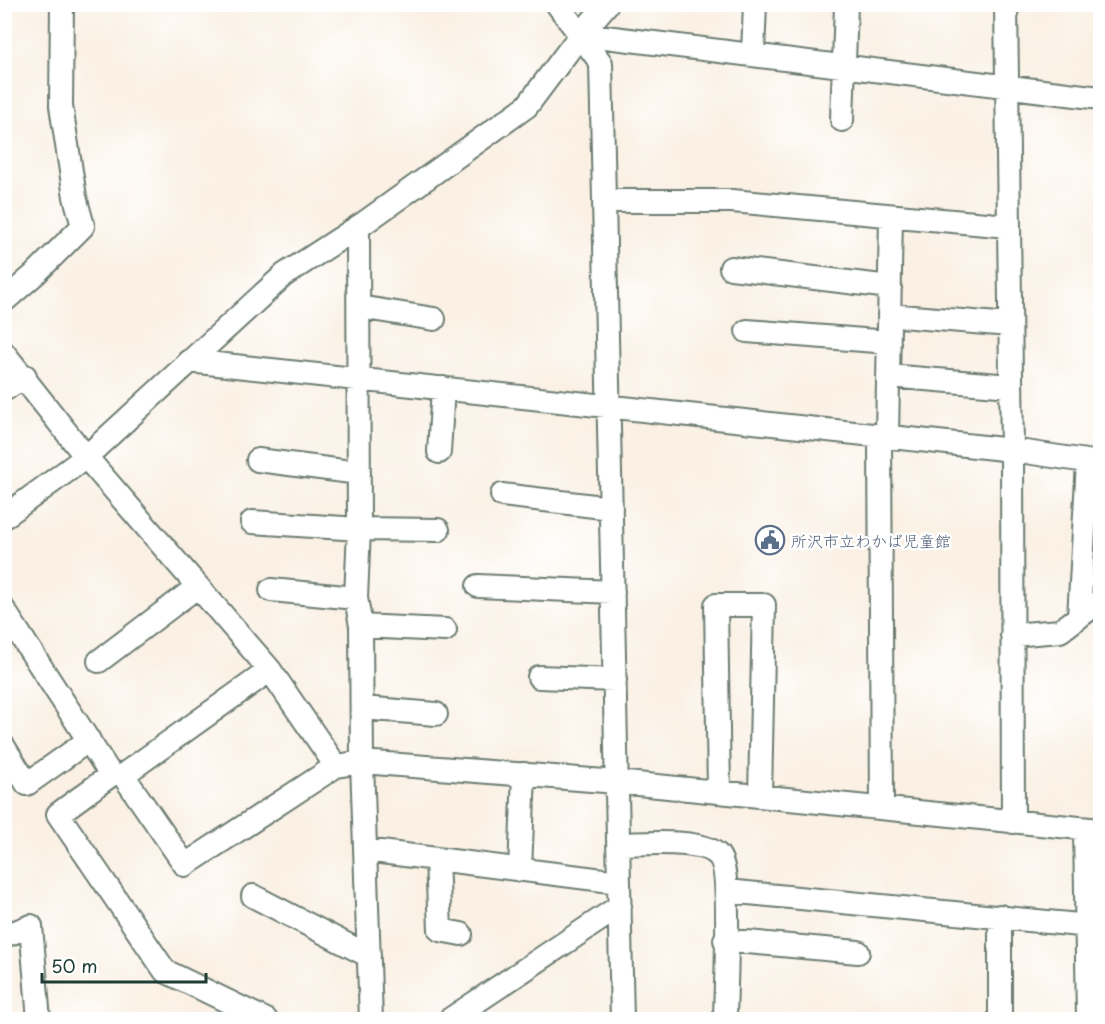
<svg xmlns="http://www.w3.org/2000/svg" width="1105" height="1024" font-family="'Playpen Sans','Klee One',sans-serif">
  <rect width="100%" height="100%" fill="#fff"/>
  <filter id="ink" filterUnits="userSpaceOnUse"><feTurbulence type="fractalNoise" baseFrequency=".0167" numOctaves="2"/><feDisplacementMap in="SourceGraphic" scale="12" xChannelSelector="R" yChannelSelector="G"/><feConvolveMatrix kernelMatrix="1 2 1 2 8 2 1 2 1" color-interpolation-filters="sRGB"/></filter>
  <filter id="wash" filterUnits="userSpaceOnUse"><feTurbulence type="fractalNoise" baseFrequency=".008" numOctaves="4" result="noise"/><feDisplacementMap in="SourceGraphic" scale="24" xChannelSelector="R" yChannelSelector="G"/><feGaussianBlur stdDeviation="1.35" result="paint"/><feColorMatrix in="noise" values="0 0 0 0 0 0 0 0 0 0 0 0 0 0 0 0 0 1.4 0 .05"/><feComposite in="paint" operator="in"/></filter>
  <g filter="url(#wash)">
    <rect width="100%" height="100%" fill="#faf0e3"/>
  </g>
  <g filter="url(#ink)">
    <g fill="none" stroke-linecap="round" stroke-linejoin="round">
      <g stroke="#6c7c71" stroke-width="26">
        <path id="minor" d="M557,4L601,63L622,1020
          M1006,4L1012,450L1013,822
          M581,34L1100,98
          M753,53L755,4
          M842,120L846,4
          M604,201H732L1008,226
          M358,227L359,529L356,598L361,626L362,762L371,1020
          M731,268L890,287
          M4,301L35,274L83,226L75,197L61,106L62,4
          M359,307L434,319
          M889,315L1010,325
          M747,331L889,342
          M4,353L86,457L270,670L336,766L362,762L617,782L1100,830
          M189,361L1012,450L1100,463
          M888,376L1011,386
          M4,390L25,376
          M880,436L882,808
          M887,437L891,216
          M439,452L443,388
          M258,460L359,473
          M502,495L611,508
          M4,517L86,457L284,275L364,223L527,106L581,34L607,4
          M252,522L359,529L438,530
          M478,586L613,592
          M271,590L356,598
          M4,610L111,775L58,814L165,971L266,1020
          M1079,617L1088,462
          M361,626L445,630
          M1012,635L1060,631L1100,601
          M99,661L197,587
          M270,670L123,775L185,865L336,766
          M539,677L615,680
          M362,708L436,714
          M4,747L27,784L89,740
          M719,792L716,605H764L760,796
          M1085,829L1088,1020
          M619,844C642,844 701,838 718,855C733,869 725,993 725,1020
          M365,850L619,882
          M437,859L440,930L461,934
          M520,870L524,774
          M727,891L1100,927
          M253,896L369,956
          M4,936L31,926L39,1020
          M725,940L858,952
          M449,1020L620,906
          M1000,1020V916"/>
      </g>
      <use href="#minor" stroke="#fff" stroke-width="22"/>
    </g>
  </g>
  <defs>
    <g id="civic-ring" transform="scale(1.5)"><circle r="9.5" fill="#fff" stroke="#5c6f8a" stroke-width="1.5"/><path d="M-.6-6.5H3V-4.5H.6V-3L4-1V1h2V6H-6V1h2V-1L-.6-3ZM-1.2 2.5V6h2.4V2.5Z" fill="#5c6f8a"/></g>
  </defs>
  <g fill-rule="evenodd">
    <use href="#civic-ring" x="770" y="540"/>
  </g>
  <g text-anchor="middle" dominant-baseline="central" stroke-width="5" stroke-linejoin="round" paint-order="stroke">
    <g font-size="16" fill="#4e5e75" stroke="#fff" text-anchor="start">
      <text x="791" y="540">所沢市立わかば児童館</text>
    </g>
  </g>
  <rect width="1105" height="1024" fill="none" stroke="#fff" stroke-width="24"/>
  <path d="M42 973v9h164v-9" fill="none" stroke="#1f3d34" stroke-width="3"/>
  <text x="51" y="973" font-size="18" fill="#1f3d34" stroke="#ffffff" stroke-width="4.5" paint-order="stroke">50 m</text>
</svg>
